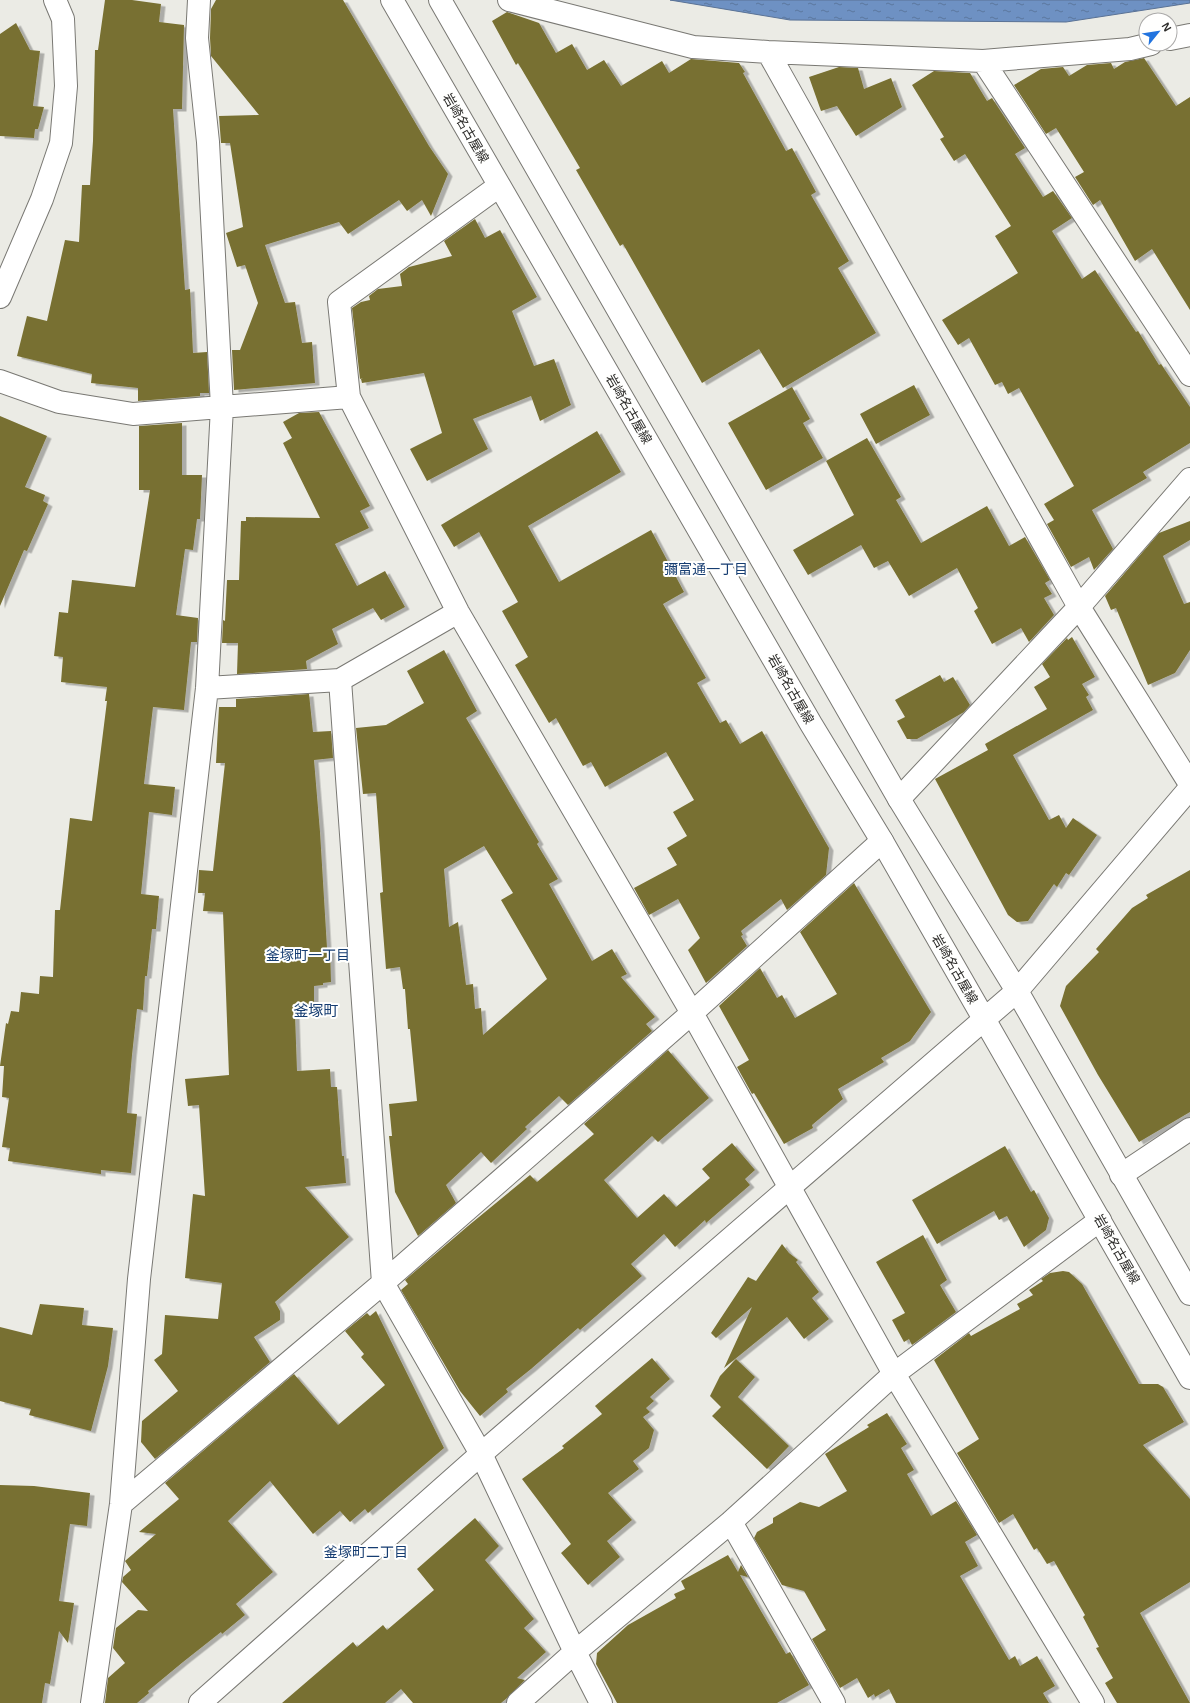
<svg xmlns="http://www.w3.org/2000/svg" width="1190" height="1703" font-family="Helvetica,'Noto Sans JP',sans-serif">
  <defs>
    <pattern id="water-ripples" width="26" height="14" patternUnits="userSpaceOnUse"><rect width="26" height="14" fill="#6e91c3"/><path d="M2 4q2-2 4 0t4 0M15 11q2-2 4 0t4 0" fill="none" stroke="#5b779e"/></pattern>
    <filter id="shadow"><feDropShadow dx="4.5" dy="2.5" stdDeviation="0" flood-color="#0004"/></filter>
  </defs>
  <rect width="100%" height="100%" fill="#ebebe5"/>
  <path fill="url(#water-ripples)" stroke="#5a7295" d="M670,0H1190V3L1066,22L790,20Z"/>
  <path fill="#787031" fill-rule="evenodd" filter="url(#shadow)" d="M105,0H132L161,4L159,22L184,25L182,109H173L185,290L190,289L193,353L207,352L209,393H200V396L138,401V388L91,383L92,374L17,356L27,316L47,321L65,240L79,242L82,185H90L93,141L95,50H98Z
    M216,0H343L429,146L448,174L431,216L422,200L407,211L399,200L348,234L339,222L265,245L285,303L295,302L302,343L312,342L315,383L234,390L232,350H240L258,303L245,265L237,267L226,233L243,227L230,143H221L219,116L259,115L211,56L210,38L211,9Z
    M507,12L539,23L556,53L572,44L587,70L604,60L621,86L662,61L669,73L691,59L739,63L745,72L743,73L786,151L792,148L816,192L811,195L849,261L838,268L876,333L783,388L759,349L702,383L623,244L620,246L576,170L580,168L518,63L516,65L492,21Z
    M16,23L30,50L40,51L33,106L44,107L38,129H35L34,138L0,136V34Z
    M1144,58L1176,106L1190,97V310L1152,249L1135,261L1100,200L1093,205L1075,177L1084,172L1056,128L1046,134L1014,85L1041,69L1063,67L1069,76L1087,65L1111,63L1114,69L1125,62Z
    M839,67L858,68L864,89L891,78L902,107L856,136L837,106L821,111L809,77Z
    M934,71L970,73L987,101L992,98L1025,148L1015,154L1043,197L1053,191L1072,218L1052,231L1082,279L1095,270L1136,332L1138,331L1159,365L1161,364L1190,407V443L1143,472L1147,478L1092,510L1113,549L1094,570L1089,557L1071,567L1047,524L1054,520L1044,504L1074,486L1019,388L1008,394L1002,382L995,385L969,338L958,345L942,320L1018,273L995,236L1011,226L965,154L954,161L940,139L944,137L912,85Z
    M475,219L485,238L500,230L537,297L512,311L534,366L554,359L571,405L540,421L531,396L473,419L488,449L427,481L410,449L442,433L424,373L362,383L361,379L363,378L360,379L352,308L361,302L370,300L369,296L378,289L402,286L400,274L409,267L452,256L444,241Z
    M914,385L930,415L876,444L860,414Z
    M792,387L810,419L803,423L823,458L766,490L728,423Z
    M319,412L370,506L360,511L369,528L335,544L357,586L385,571L405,607L381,620L373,608L332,629L338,644L306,661L307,669L237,674L238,643H222L223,620L225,621L227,580H239L241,521H246V517L320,518L283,443L292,438L283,422L299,413Z
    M0,416L47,436L25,487L45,495L43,501L48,504L27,551L24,550L0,606Z
    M182,423V475H202L200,519H197L193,550L185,549L176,615L198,618L197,642H191L184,710L153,707L144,784L175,787L172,815L149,812L141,894L159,896L156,929H152L147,976H145L143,1010L137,1009L132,1055L127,1113L137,1114L131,1173L101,1170V1174L8,1161L10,1148L2,1147L9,1098L2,1097L4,1066H0L6,1023L8,1024L11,1011L19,1012L21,992L39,994L40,976L53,977L55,910H60L70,818L92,821L107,701H105L107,687L61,682L63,657L54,656L59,612L68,613L72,580L135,587L150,490H139V426Z
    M597,431L621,472L528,526L559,582L651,530L684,592L663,604L706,678L697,683L720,723L726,720L740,744L762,731L829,848L826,875L787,910L781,899L741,931L743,935L741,936L747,946L706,983L688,950L700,938L678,899L649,915L634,888L677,865L667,848L687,836L673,812L694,800L666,752L605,787L591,762L583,766L556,718L549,723L515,665L528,657L502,611L518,602L479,532L454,547L441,525Z
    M867,438L901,497L896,500L921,543L987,506L1009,546L1025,537L1050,580L1045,583L1052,594L1044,598L1054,615L1029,642L1021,628L992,644L974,611L978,608L957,568L909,596L888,561L874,568L861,545L808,575L793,550L854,515L826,461Z
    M1190,521V540L1163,556L1184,604L1190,602V650L1175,673L1148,685L1116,608L1111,610L1105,596L1159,533Z
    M1072,637L1095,677L1082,684L1089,695L1086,697L1093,710L1013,755L1049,820L1059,815L1066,828L1073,818L1097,835L1069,875L1066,873L1057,887L1054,884L1028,921L1017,922L1008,915L935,779L988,750L985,744L1047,709L1034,687L1050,677L1042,664L1067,638L1068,640Z
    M444,650L477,711L466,718L539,842L537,844L558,879L549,884L592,961L612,949L627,974L621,977L655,1017L646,1024L652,1031L568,1105L559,1096L525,1127L527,1129L491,1163L481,1152L446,1185L456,1203L418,1236L395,1192L389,1136H392L389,1104L417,1101L410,1029H408L405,989H403L400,967L386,969L380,893L383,892L376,793L363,794L356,728L386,725L424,703L407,671ZM484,846L513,893L501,900L547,979L483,1035L481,1008L475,1009L473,984L466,985L458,922L449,927L444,869Z
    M940,675L944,682L953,677L970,705L964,712L917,739H907L897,721L905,717L895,700Z
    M309,694L313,732L331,731L333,758L314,760L320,832L327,948H330L331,982L323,983V985L314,986V1010L295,1015L297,1071L330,1069L331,1087H337L342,1156H344L346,1183L305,1187L349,1237L275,1302L280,1311V1320L254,1337L270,1362L155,1459L141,1442L142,1421L178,1391L154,1360L162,1354L165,1315L218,1319L222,1283L185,1278L193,1194L205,1196L199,1105L188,1106L185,1079L229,1075L223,912L203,911L205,893H198L199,870L213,871L225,763H216L219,707H236V699Z
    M1190,870V1112L1139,1142L1098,1075L1060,1006L1066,986L1099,952L1096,949L1132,908L1148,898L1146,895Z
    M854,883L931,1012L910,1041L881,1058L884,1062L838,1089L843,1099L812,1125L813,1128L784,1144L754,1093L752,1094L737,1067L749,1060L719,1006L760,968L777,998L782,995L795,1018L837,994L800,932Z
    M668,1050L709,1098L658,1142L652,1136L604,1180L637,1218L664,1194L676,1207L710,1178L702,1169L732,1143L755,1170L745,1179L750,1185L706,1223L705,1220L675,1247L664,1234L631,1264L642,1276L580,1330L578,1328L531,1369L506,1389L508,1392L480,1416L460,1391L401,1290L408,1284L405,1280L468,1226L530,1175L537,1182L594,1134L584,1124Z
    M1005,1146L1031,1192L1034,1190L1049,1218L1046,1230L1024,1247L1007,1216L999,1220L994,1211L937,1244L912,1200Z
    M923,1235L947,1280L940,1285L956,1312L912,1345L909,1339L904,1342L892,1320L905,1313L876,1262Z
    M782,1244L789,1253L798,1260L796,1262L819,1292L812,1298L829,1319L804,1339L787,1317L724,1368L752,1307L716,1338L711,1333L748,1277L756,1281Z
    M1063,1271L1069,1272L1082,1284L1139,1384H1158L1163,1387L1184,1422L1143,1445L1190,1499V1582L1140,1613L1190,1703H1117L1105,1683L1113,1678L1096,1648L1099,1647L1083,1617L1085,1615L1054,1561L1047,1564L1037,1548L1034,1550L1013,1514L999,1523L957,1453L979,1439L934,1360L969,1333L971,1336L1020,1309L1017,1304L1033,1295L1029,1290L1043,1281L1041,1279L1050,1273Z
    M40,1304L84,1308L82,1325L113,1328L108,1366L91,1431L29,1415L31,1409L0,1401V1327L32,1335Z
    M376,1311L444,1448L368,1513L365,1509L350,1522L340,1511L313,1534L270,1481L228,1521L273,1572L236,1604L245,1615L222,1634L221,1632L183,1662L148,1691L149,1693L137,1703H105L108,1678L125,1663L113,1648L116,1628L138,1610L148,1611L122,1582L123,1577L131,1570L125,1561L156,1534L139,1532L179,1499L165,1483L294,1374L338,1425L385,1385L361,1357L364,1354L345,1331L367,1313L370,1316Z
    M652,1358L670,1379L650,1397L654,1401L646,1408L650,1412L643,1417L654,1430L649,1448L633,1461L639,1469L608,1493L632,1520L607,1541L620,1557L588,1585L561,1553L571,1544L522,1479L564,1448L562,1446L602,1414L595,1406Z
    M736,1359L755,1377L738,1397L789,1446L767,1469L712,1416L721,1407L710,1396L720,1376Z
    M887,1413L907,1444L901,1448L914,1470L907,1474L931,1516L956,1501L977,1535L965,1542L978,1566L960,1576L1009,1660L1015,1656L1020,1666L1037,1656L1055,1686L1043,1693L1049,1703H896L889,1689L875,1697L874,1694L868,1698L857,1678L840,1688L812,1639L826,1630L804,1591L782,1585L754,1538L757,1532L773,1523V1518L800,1502L819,1507L847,1491L825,1454L869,1427L867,1425Z
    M0,1485L34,1486L90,1493L87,1526L70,1524L59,1601L74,1603L68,1643L59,1631L50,1684L45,1683L42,1703H0Z
    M475,1518L499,1546L485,1560L534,1619L524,1628L546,1652L517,1678L525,1680L507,1698L501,1703H413L401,1689L385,1703H282L353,1642L357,1647L383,1625L387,1630L434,1590L417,1569Z
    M728,1555L738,1572L741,1565L748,1577L740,1575L786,1654L790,1652L809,1685L777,1703H617L596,1664L597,1653L628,1625L676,1598L674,1594L685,1589L681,1581Z"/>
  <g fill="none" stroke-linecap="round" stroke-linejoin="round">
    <g stroke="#797873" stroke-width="24">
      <path id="street" d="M509,0L693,47L768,52L983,61L1130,49L1151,44
        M1170,39L1190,35
        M768,52L1079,607L1190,784
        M983,61L1190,375
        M0,297L42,199L61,143L66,86L63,19L55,0
        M0,381L59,402L133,414L349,397L339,302L499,186
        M349,397L458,612L692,1013L894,1374L1093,1703
        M340,680L458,612
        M207,688L340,680L383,1283L481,1454L575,1652L601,1703
        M899,799L1079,607L1190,479
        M1121,1175L1190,1129
        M121,1504L383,1283L692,1013L882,841
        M731,1522L834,1703
        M92,1703L121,1504L139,1279L207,688L222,407L208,142L197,38L199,0
        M518,1703L575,1652L731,1522L894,1374L1100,1220"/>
    </g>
    <g stroke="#797873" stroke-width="24">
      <path id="secondary" d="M392,0L811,724L882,841L1190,1378
        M440,0L899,799L1017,991L1190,1294
        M200,1703L481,1454L1017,991L1190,788"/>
    </g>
    <use href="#street" stroke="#fff" stroke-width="22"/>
    <use href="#secondary" stroke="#fff" stroke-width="22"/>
  </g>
  <g text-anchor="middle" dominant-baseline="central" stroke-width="4" stroke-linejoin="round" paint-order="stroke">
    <g font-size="13" fill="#2c2b29" stroke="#fffffe">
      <text transform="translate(466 128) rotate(60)">岩崎名古屋線</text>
      <text transform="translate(629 409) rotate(60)">岩崎名古屋線</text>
      <text transform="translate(791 689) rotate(60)">岩崎名古屋線</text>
      <text transform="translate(955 969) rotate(60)">岩崎名古屋線</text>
      <text transform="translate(1117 1249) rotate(60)">岩崎名古屋線</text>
    </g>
    <g font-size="14" fill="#163d71" stroke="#fffffe">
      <text x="706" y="569">彌富通一丁目</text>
      <text x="308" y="955">釜塚町一丁目</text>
      <text x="366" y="1552">釜塚町二丁目</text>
    </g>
    <g font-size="15" fill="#163d71" stroke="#fffffe">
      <text x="316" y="1010">釜塚町</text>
    </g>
  </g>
  <g transform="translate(1158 32) rotate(60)"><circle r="19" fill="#fffffe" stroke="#abaaa9"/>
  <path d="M0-3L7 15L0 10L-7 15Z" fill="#2274df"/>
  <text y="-6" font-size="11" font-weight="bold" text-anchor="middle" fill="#2c2b29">N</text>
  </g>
</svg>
